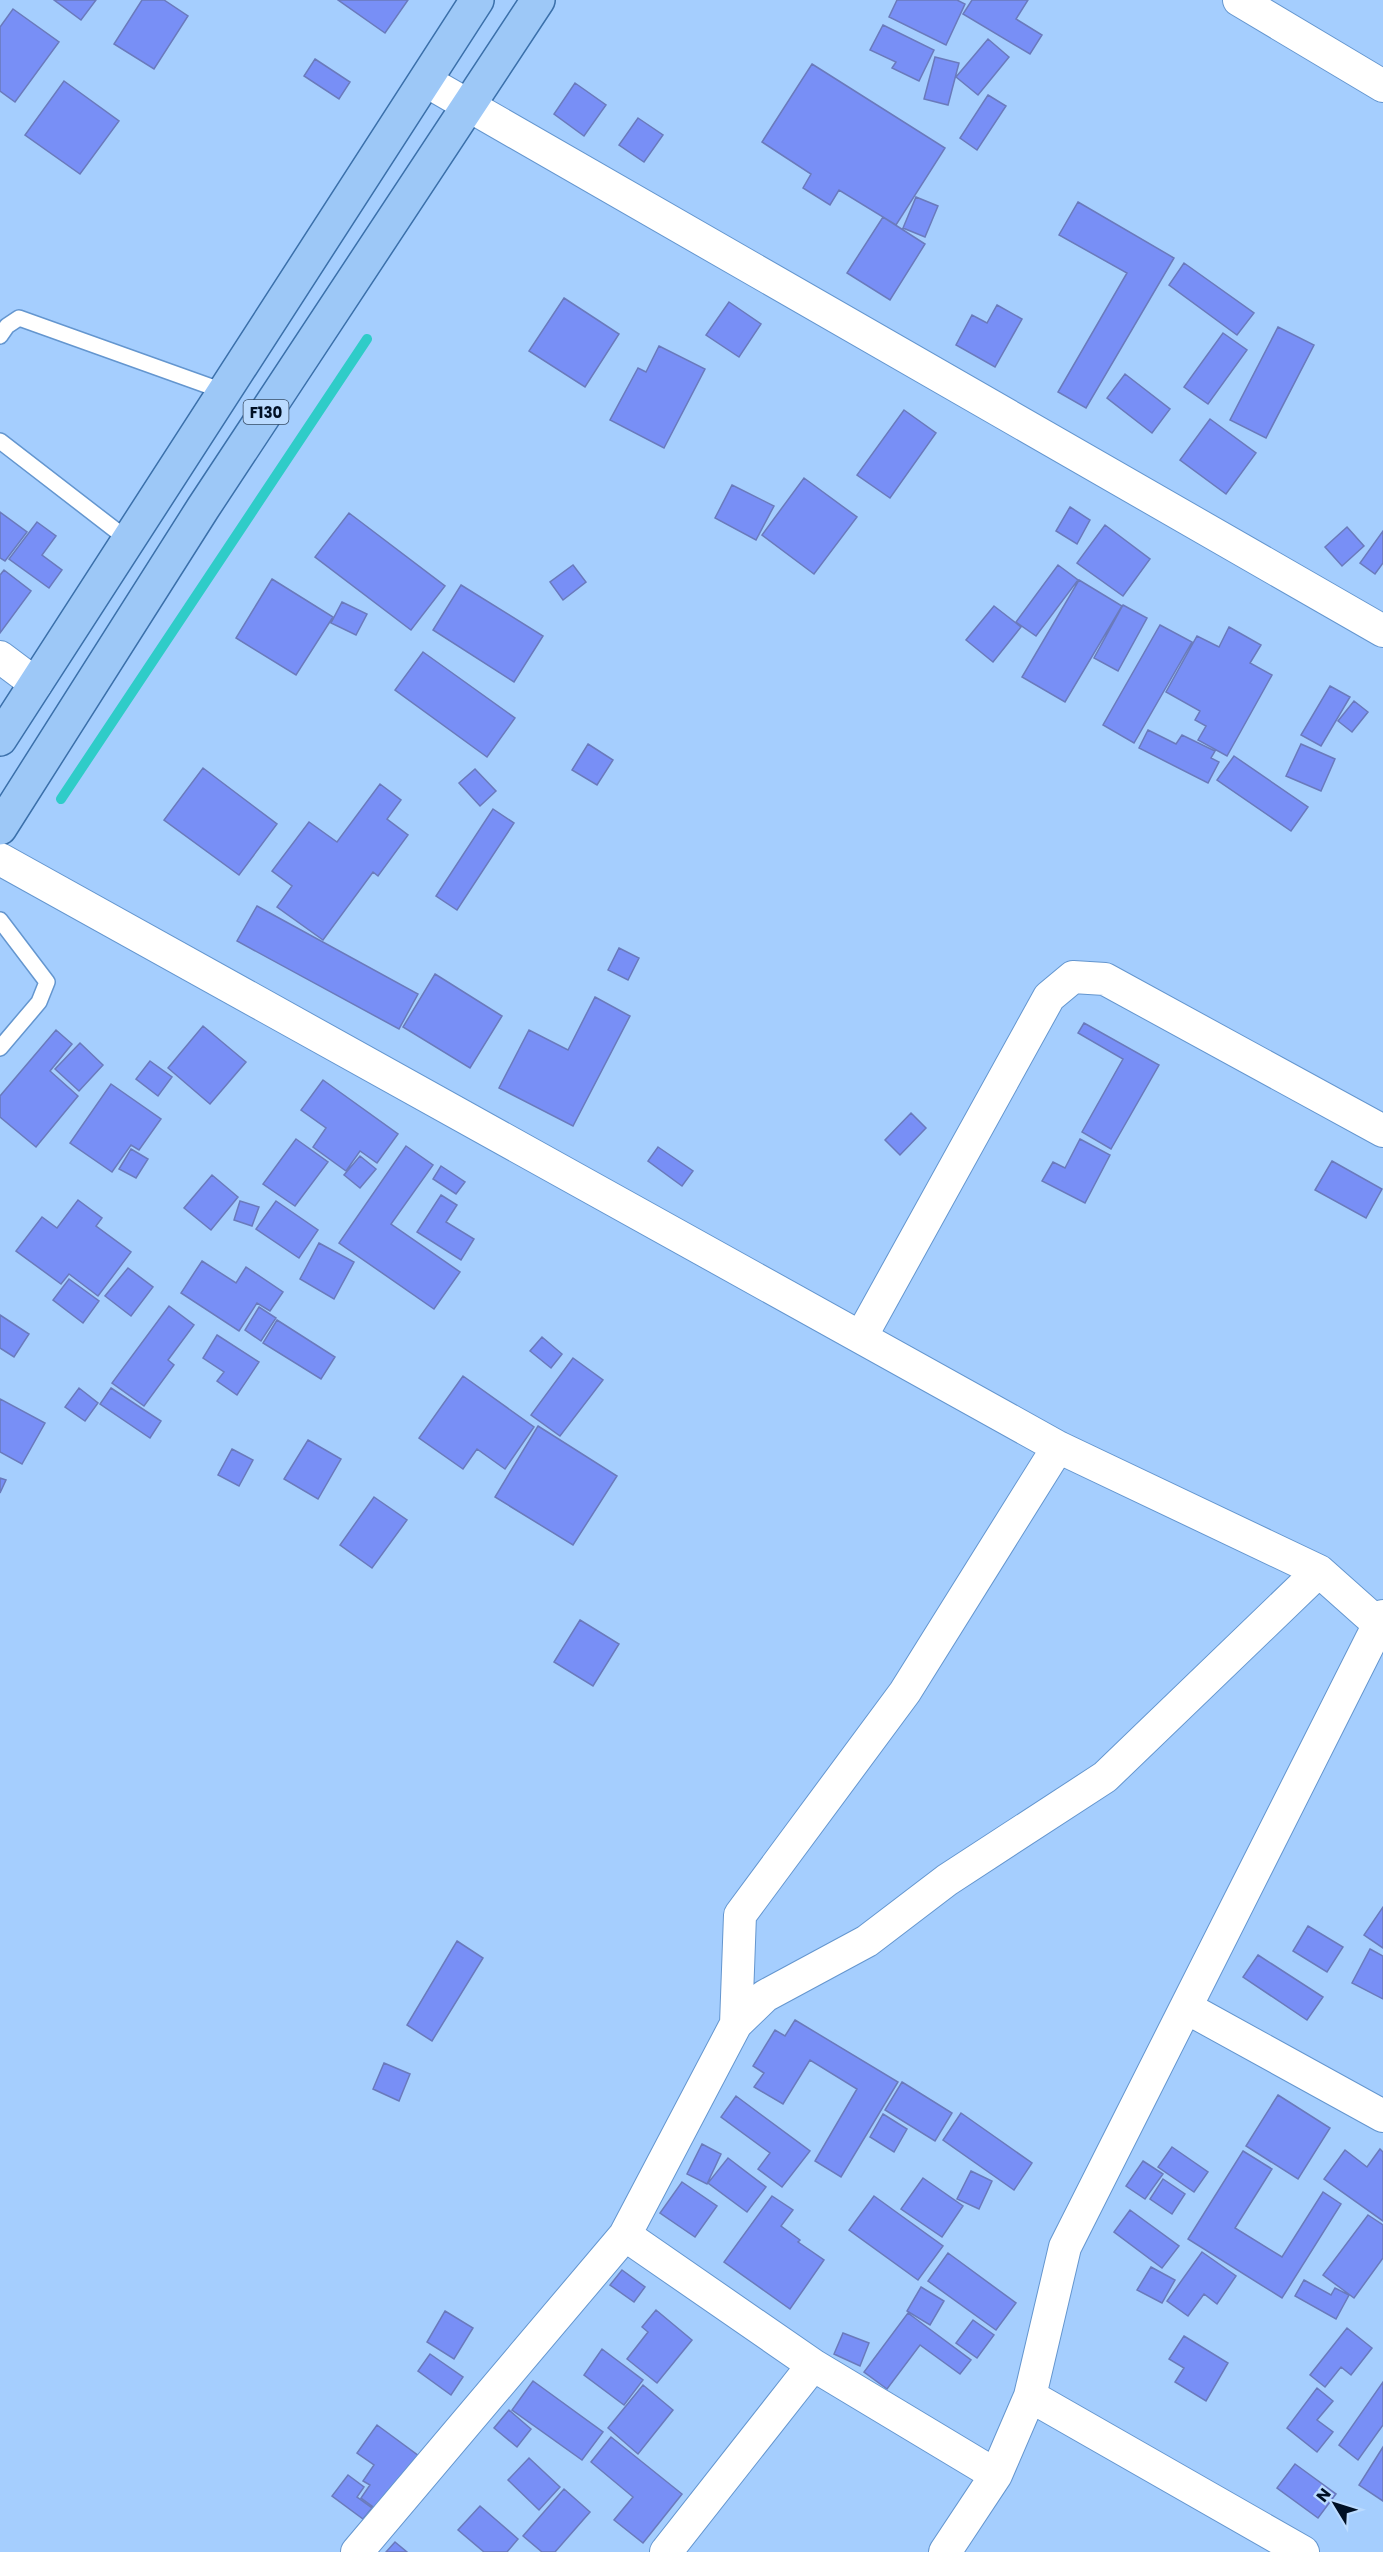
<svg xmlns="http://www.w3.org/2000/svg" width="1383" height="2552" font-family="Poppins,sans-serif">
  <rect width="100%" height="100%" fill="#a5cefe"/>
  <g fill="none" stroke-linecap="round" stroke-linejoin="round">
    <path stroke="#2fccc8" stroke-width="10" d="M61,799L367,339"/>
  </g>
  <path fill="#788ff6" stroke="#6a7abb" stroke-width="1.5" d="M54,0H96L81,20Z
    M142,0H164L188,16L154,69L114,44Z
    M338,0H408L385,33Z
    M897,0H957L965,4L946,45L889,17Z
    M972,0H1028L1016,19L1042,35L1030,54L963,14Z
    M13,9L59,42L15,102L0,91V27Z
    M883,25L934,50L919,81L892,68L896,62L870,50Z
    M988,39L1009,57L978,95L956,77Z
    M935,57L959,63L948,105L924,99Z
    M315,59L350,82L339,99L304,76Z
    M812,64L945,148L896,225L839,190L830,205L803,188L811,174L762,142Z
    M64,81L119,121L80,174L25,135Z
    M575,83L606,105L584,136L554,114Z
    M988,95L1006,106L977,150L960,138Z
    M638,118L663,135L644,162L619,145Z
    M916,197L938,206L925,237L903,228Z
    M1078,202L1174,258L1086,408L1058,392L1127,273L1059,235Z
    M883,217L925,244L890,300L847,273Z
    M1184,263L1254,313L1237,335L1169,285Z
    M564,298L619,334L585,387L529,351Z
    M729,302L761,324L739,357L706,335Z
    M997,305L1022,319L995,367L956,345L972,315L987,323Z
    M1278,327L1314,345L1266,438L1230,420Z
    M1223,333L1247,350L1208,404L1184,387Z
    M659,346L705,369L664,448L610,420L638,368L646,372Z
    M1125,374L1170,409L1152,433L1107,398Z
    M904,410L936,433L890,498L857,475Z
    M1210,419L1256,453L1226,494L1180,460Z
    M804,478L857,517L814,574L762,535Z
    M732,485L774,506L756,540L715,518Z
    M1070,507L1090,520L1077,544L1056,531Z
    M0,512L27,532L5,561L0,558Z
    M349,513L445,586L411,630L315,557Z
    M37,522L56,536L42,555L62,570L49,588L9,559Z
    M1105,525L1150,559L1123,596L1077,563Z
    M1347,527L1364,546L1342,566L1325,547Z
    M1383,531V563L1375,574L1360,563Z
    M573,565L586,582L563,600L550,582Z
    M1058,565L1078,580L1036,636L1016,622Z
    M4,570L31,591L0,633V575Z
    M272,579L333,617L296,675L236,638Z
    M1079,580L1122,606L1065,702L1022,677Z
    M461,585L543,636L514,682L433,630Z
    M342,602L367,614L356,635L331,623Z
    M1123,605L1147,618L1118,671L1094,658Z
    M994,606L1021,627L993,662L966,640Z
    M1160,625L1192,642L1134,743L1103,725Z
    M1229,627L1261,645L1250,663L1272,675L1227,756L1198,740L1206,726L1195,720L1200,711L1166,692L1197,636L1219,647Z
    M423,652L515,718L487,757L395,690Z
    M1330,686L1350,697L1321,746L1301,735Z
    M1354,701L1368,712L1352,732L1338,721Z
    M1148,730L1176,744L1182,735L1215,751L1211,758L1219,762L1208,783L1139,748Z
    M588,744L613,760L597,785L572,770Z
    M1301,744L1335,759L1321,791L1286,776Z
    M1234,756L1308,807L1291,831L1217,780Z
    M203,768L277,824L239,875L164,820Z
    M475,769L496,791L480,806L459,783Z
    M380,784L401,800L387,819L408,835L378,876L373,872L323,940L277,907L292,886L272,871L309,822L337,842Z
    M493,809L514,823L457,910L436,896Z
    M257,906L418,994L399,1029L237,941Z
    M619,948L639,958L628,980L608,970Z
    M435,974L502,1016L470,1068L403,1027Z
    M595,997L630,1016L573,1126L499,1088L529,1030L568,1050Z
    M1084,1023L1159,1065L1111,1149L1082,1132L1123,1059L1078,1033Z
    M203,1026L246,1062L210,1104L168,1068Z
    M56,1030L72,1044L50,1071L78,1096L36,1147L0,1117V1096Z
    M80,1043L103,1065L79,1091L55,1069Z
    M150,1061L172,1077L158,1096L136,1079Z
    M323,1080L398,1134L377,1163L360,1151L346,1171L313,1147L326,1128L301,1110Z
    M111,1084L161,1119L139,1150L131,1145L112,1172L70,1143Z
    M911,1113L926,1128L900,1155L885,1140Z
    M296,1139L328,1162L295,1206L263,1184Z
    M1080,1139L1110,1155L1085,1203L1042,1181L1053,1162L1065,1168Z
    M406,1146L433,1165L391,1224L460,1272L434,1309L339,1243Z
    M658,1147L693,1171L682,1186L648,1161Z
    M131,1149L148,1159L136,1178L119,1169Z
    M360,1156L376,1169L360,1188L344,1175Z
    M1332,1161L1382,1189L1366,1218L1315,1190Z
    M441,1166L465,1182L456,1194L433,1179Z
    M212,1175L238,1197L211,1230L184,1208Z
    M441,1195L457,1205L446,1222L474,1239L461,1260L417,1232Z
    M78,1200L102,1218L96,1226L131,1252L98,1296L69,1274L61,1284L16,1251L42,1217L57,1228Z
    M240,1201L259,1207L252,1226L234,1220Z
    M276,1201L318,1230L299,1258L256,1229Z
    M319,1243L354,1262L334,1299L300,1279Z
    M202,1261L236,1283L246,1267L283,1292L270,1311L257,1303L239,1331L181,1293Z
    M128,1268L153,1287L131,1316L105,1296Z
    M69,1279L99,1301L83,1323L53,1300Z
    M169,1306L194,1325L168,1360L174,1365L144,1406L112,1383Z
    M259,1307L276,1318L261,1341L245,1330Z
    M0,1315L29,1334L14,1357L0,1348Z
    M277,1320L335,1357L321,1379L263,1343Z
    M217,1335L259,1362L237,1395L217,1381L224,1372L203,1358Z
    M542,1337L562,1354L551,1368L530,1351Z
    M573,1358L603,1380L560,1436L531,1415Z
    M463,1376L534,1427L505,1469L477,1449L463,1469L419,1438Z
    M79,1388L98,1403L85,1421L65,1407Z
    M111,1388L161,1421L150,1438L100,1404Z
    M0,1399L45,1423L22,1464L0,1452Z
    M538,1426L617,1476L573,1545L495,1497Z
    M308,1440L341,1459L318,1499L284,1479Z
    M232,1449L253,1460L239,1486L218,1475Z
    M0,1478L6,1480L0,1493Z
    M374,1497L407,1520L372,1568L340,1545Z
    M580,1620L619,1644L593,1686L554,1662Z
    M1383,1907V1948L1364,1935Z
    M1308,1926L1343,1947L1327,1972L1293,1951Z
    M457,1941L483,1958L432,2041L407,2025Z
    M1370,1949L1383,1956V1999L1352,1983Z
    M1258,1955L1323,1997L1307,2020L1243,1977Z
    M795,2020L898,2082L841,2177L815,2161L857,2089L810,2060L783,2104L754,2087L764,2073L753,2066L775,2030L785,2036Z
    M384,2063L410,2074L399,2101L373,2089Z
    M902,2082L952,2113L935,2141L885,2110Z
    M1278,2095L1330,2128L1298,2179L1246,2146Z
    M736,2096L810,2151L782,2187L758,2169L770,2153L721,2117Z
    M961,2113L1032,2163L1014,2190L943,2140Z
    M883,2114L907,2129L894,2152L870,2137Z
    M702,2144L721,2154L707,2184L687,2174Z
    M1172,2147L1208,2172L1194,2192L1158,2167Z
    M1380,2149L1383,2152V2221L1324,2179L1345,2150L1367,2167Z
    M1243,2151L1272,2169L1235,2228L1282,2257L1323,2192L1341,2204L1282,2298L1188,2239Z
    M728,2158L766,2187L747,2212L708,2183Z
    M1143,2161L1163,2174L1145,2199L1126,2186Z
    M971,2171L992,2181L979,2209L957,2199Z
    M923,2178L963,2206L942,2237L901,2209Z
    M1163,2179L1185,2194L1172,2214L1150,2199Z
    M682,2182L717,2206L695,2237L660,2213Z
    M772,2196L793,2210L781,2226L800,2240L798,2242L824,2260L790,2309L724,2262Z
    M874,2196L943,2246L918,2280L849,2230Z
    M1130,2210L1179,2246L1162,2268L1114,2232Z
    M1368,2215L1383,2225V2258L1354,2298L1323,2275Z
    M1202,2252L1236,2276L1217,2304L1204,2294L1188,2316L1167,2301Z
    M948,2253L1016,2303L996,2330L928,2281Z
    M1151,2267L1175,2280L1162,2303L1137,2290Z
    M622,2270L645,2287L634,2302L610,2285Z
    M1304,2280L1331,2295L1335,2288L1349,2295L1336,2319L1295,2296Z
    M921,2287L944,2301L930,2325L907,2311Z
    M656,2310L692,2340L657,2383L627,2359L648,2332L642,2327Z
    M445,2311L473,2328L454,2359L427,2342Z
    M908,2313L971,2360L960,2374L920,2345L887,2389L864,2372Z
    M973,2320L994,2335L977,2358L956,2343Z
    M1347,2328L1372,2348L1351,2375L1341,2367L1325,2387L1310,2375Z
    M843,2333L869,2343L860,2366L834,2354Z
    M1184,2336L1228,2363L1206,2401L1175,2382L1184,2368L1169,2359Z
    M602,2349L643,2380L624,2405L584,2375Z
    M430,2354L463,2377L451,2395L418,2371Z
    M533,2381L603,2432L582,2460L512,2410Z
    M1383,2382V2425L1358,2460L1339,2445Z
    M643,2385L673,2410L638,2454L608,2428Z
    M1317,2388L1333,2401L1317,2420L1333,2432L1317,2452L1287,2428Z
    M509,2410L531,2429L517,2447L494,2428Z
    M377,2425L423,2459L383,2514L361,2498L370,2485L363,2481L374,2465L357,2453Z
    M611,2437L682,2494L643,2543L614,2520L633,2497L591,2462Z
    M1383,2447V2501L1359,2485Z
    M529,2458L560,2487L539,2510L508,2480Z
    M1295,2464L1336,2494L1318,2518L1277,2488Z
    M348,2475L364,2487L357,2497L372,2508L363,2519L332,2496Z
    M564,2489L590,2512L555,2552H542L523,2536Z
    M480,2506L518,2539L507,2552H484L458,2530Z
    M395,2542L407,2552H386Z"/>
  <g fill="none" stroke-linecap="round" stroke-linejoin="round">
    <g stroke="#6496cf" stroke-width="18">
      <path id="service" d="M0,336L7,326L19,318L223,391
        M0,441L127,539
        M0,920L47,982L39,1002L0,1048"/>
    </g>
    <g stroke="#6496cf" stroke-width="34">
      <path id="minor" d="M1239,0L1383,86
        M426,81L1383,631
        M0,657L36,684
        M0,859L1058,1447L1319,1571L1383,1628
        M861,1337L1049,997L1073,977L1105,979L1383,1131
        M1187,2008L1383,2116
        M736,2024L765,1996L867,1941L947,1880L1105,1777L1319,1571
        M625,2235L813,2365L996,2475
        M1030,2396L1303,2552
        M357,2552L625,2235L736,2024L740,1915L905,1692L1058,1447
        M666,2552L813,2365
        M945,2552L996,2475L1030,2396L1065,2247L1383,1616"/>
    </g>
    <g stroke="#3b70aa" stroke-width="36">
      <path id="primary" d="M0,739L477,0
        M0,828L203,508L538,0"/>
    </g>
    <use href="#service" stroke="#fff" stroke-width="15"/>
    <use href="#minor" stroke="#fff" stroke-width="32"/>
    <use href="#primary" stroke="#9dc8f7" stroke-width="33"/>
  </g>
  <g text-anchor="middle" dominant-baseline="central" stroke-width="6" stroke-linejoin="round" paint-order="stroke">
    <rect fill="#bbdbff" stroke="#384d66" stroke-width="1.5" x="243.5" y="400" width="45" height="24" rx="4.5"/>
    <g font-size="15" font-weight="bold" fill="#001025">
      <text x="266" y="412">F130</text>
    </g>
  </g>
  <g transform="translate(1335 2504) rotate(308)" stroke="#bbdbff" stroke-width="4.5" paint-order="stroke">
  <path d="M0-4.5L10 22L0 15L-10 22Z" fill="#001025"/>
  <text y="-9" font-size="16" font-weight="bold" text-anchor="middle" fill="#001025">N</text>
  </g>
</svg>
